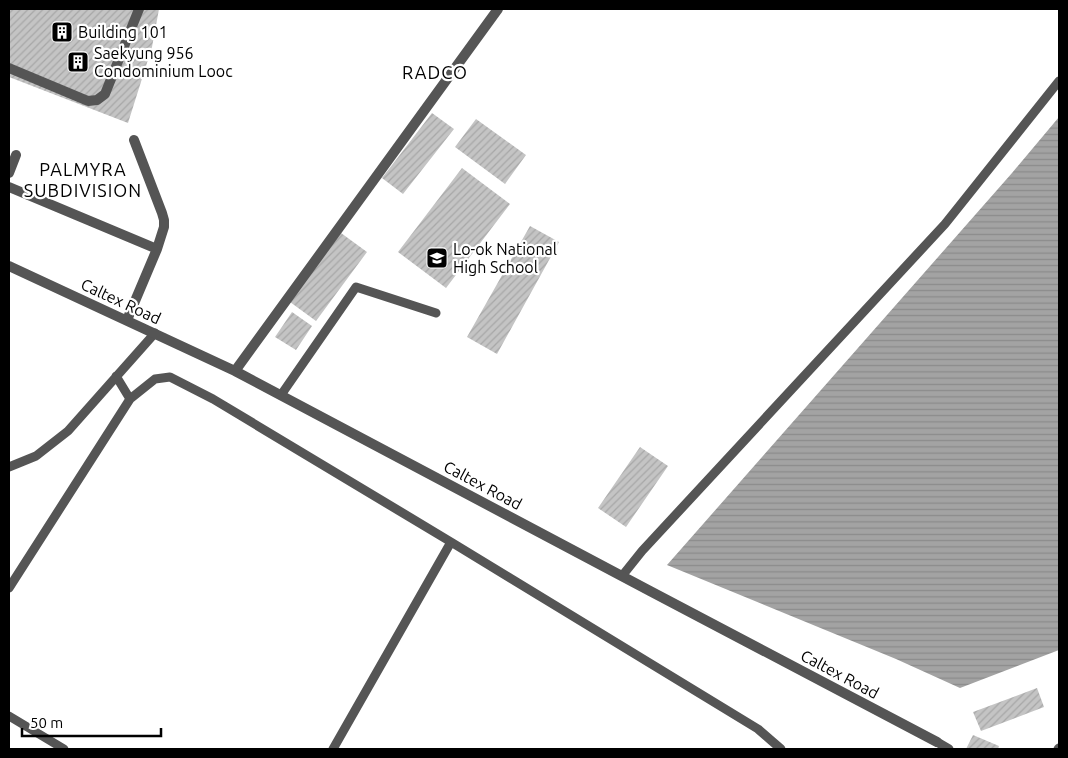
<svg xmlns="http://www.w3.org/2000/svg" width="1068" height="758" font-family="Ubuntu,sans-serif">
  <defs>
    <pattern id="water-rules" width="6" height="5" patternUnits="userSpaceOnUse" patternTransform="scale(1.25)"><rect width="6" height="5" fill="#a3a3a3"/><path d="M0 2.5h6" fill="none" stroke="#8b8b8b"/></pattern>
    <pattern id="building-hatch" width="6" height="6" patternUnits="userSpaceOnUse" patternTransform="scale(1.25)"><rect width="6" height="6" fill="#c4c4c4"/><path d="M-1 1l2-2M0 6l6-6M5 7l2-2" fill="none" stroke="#a7a7a7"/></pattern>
  </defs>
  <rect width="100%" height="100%" fill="#fff"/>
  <path fill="url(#water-rules)" d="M1059,117V650L960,688L896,659L667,565L1012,173Z"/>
  <path fill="url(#building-hatch)" d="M9,9H159L152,47L128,123L9,77Z
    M432,113L454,129L403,194L382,178Z
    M476,119L526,155L505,184L455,147Z
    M462,168L510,204L446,288L398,252Z
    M530,226L559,242L497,354L467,337Z
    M341,233L367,252L316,321L290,302Z
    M292,312L312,326L296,350L275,337Z
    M640,447L668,466L626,527L598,508Z
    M1037,688L1044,707L981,731L973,712Z
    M973,735L999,746L998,749H966Z"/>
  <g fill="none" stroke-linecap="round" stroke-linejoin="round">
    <path stroke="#555" stroke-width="9" d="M281,395L356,287L436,313
      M130,399L155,379L170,377L213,399L451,542L333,749
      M9,467L36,456L68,431L155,333
      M451,542L758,729L781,749
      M622,576L642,551L945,224L1059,81
      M9,588L130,399L116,376
      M9,716L64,749
      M937,742L949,749
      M1058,749L1059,748"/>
    <path stroke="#555" stroke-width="10" d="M9,68L88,101L97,100L105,94L139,9
      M9,173L16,155
      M9,187L157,249
      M9,266L235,371L650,591L937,742
      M127,320L157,249L164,227V220L162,213L134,140
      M235,371L498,9"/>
  </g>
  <defs>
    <g id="building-square" transform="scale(1.125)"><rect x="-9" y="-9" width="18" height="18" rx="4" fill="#000" stroke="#fff"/><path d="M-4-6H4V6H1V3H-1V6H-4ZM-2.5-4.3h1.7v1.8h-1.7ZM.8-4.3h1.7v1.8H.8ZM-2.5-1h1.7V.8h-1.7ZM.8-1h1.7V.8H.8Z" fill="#fff"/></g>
    <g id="school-square" transform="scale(1.125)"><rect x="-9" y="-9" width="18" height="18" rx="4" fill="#000" stroke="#fff"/><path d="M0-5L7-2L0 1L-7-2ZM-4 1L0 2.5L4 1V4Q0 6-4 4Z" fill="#fff"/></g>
  </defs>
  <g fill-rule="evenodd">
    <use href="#building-square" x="62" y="32"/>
    <use href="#building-square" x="78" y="62"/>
    <use href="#school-square" x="437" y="258"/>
  </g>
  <g text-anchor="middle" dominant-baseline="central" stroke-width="4.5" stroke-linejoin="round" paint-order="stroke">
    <g font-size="16" fill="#000" stroke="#fff" text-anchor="start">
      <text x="78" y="32">Building 101</text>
      <text x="94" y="53">Saekyung 956<tspan x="94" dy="18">Condominium Looc</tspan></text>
      <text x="453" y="249">Lo-ok National<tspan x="453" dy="18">High School</tspan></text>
    </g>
    <g font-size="16" fill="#000" stroke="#fff">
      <text transform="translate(121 301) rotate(25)">Caltex Road</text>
      <text transform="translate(483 485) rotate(28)">Caltex Road</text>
      <text transform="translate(840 674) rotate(28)">Caltex Road</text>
    </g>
    <g font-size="18" letter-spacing="1" fill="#000" stroke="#fff">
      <text x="435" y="72">RADCO</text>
      <text x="83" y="169">PALMYRA<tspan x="83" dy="21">SUBDIVISION</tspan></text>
    </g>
  </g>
  <rect width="1068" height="758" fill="none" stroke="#000000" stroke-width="20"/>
  <path d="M22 728v8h139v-8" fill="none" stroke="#000000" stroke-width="2.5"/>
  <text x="30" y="728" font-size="15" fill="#000000" stroke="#ffffff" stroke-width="4" paint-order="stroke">50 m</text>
</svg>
